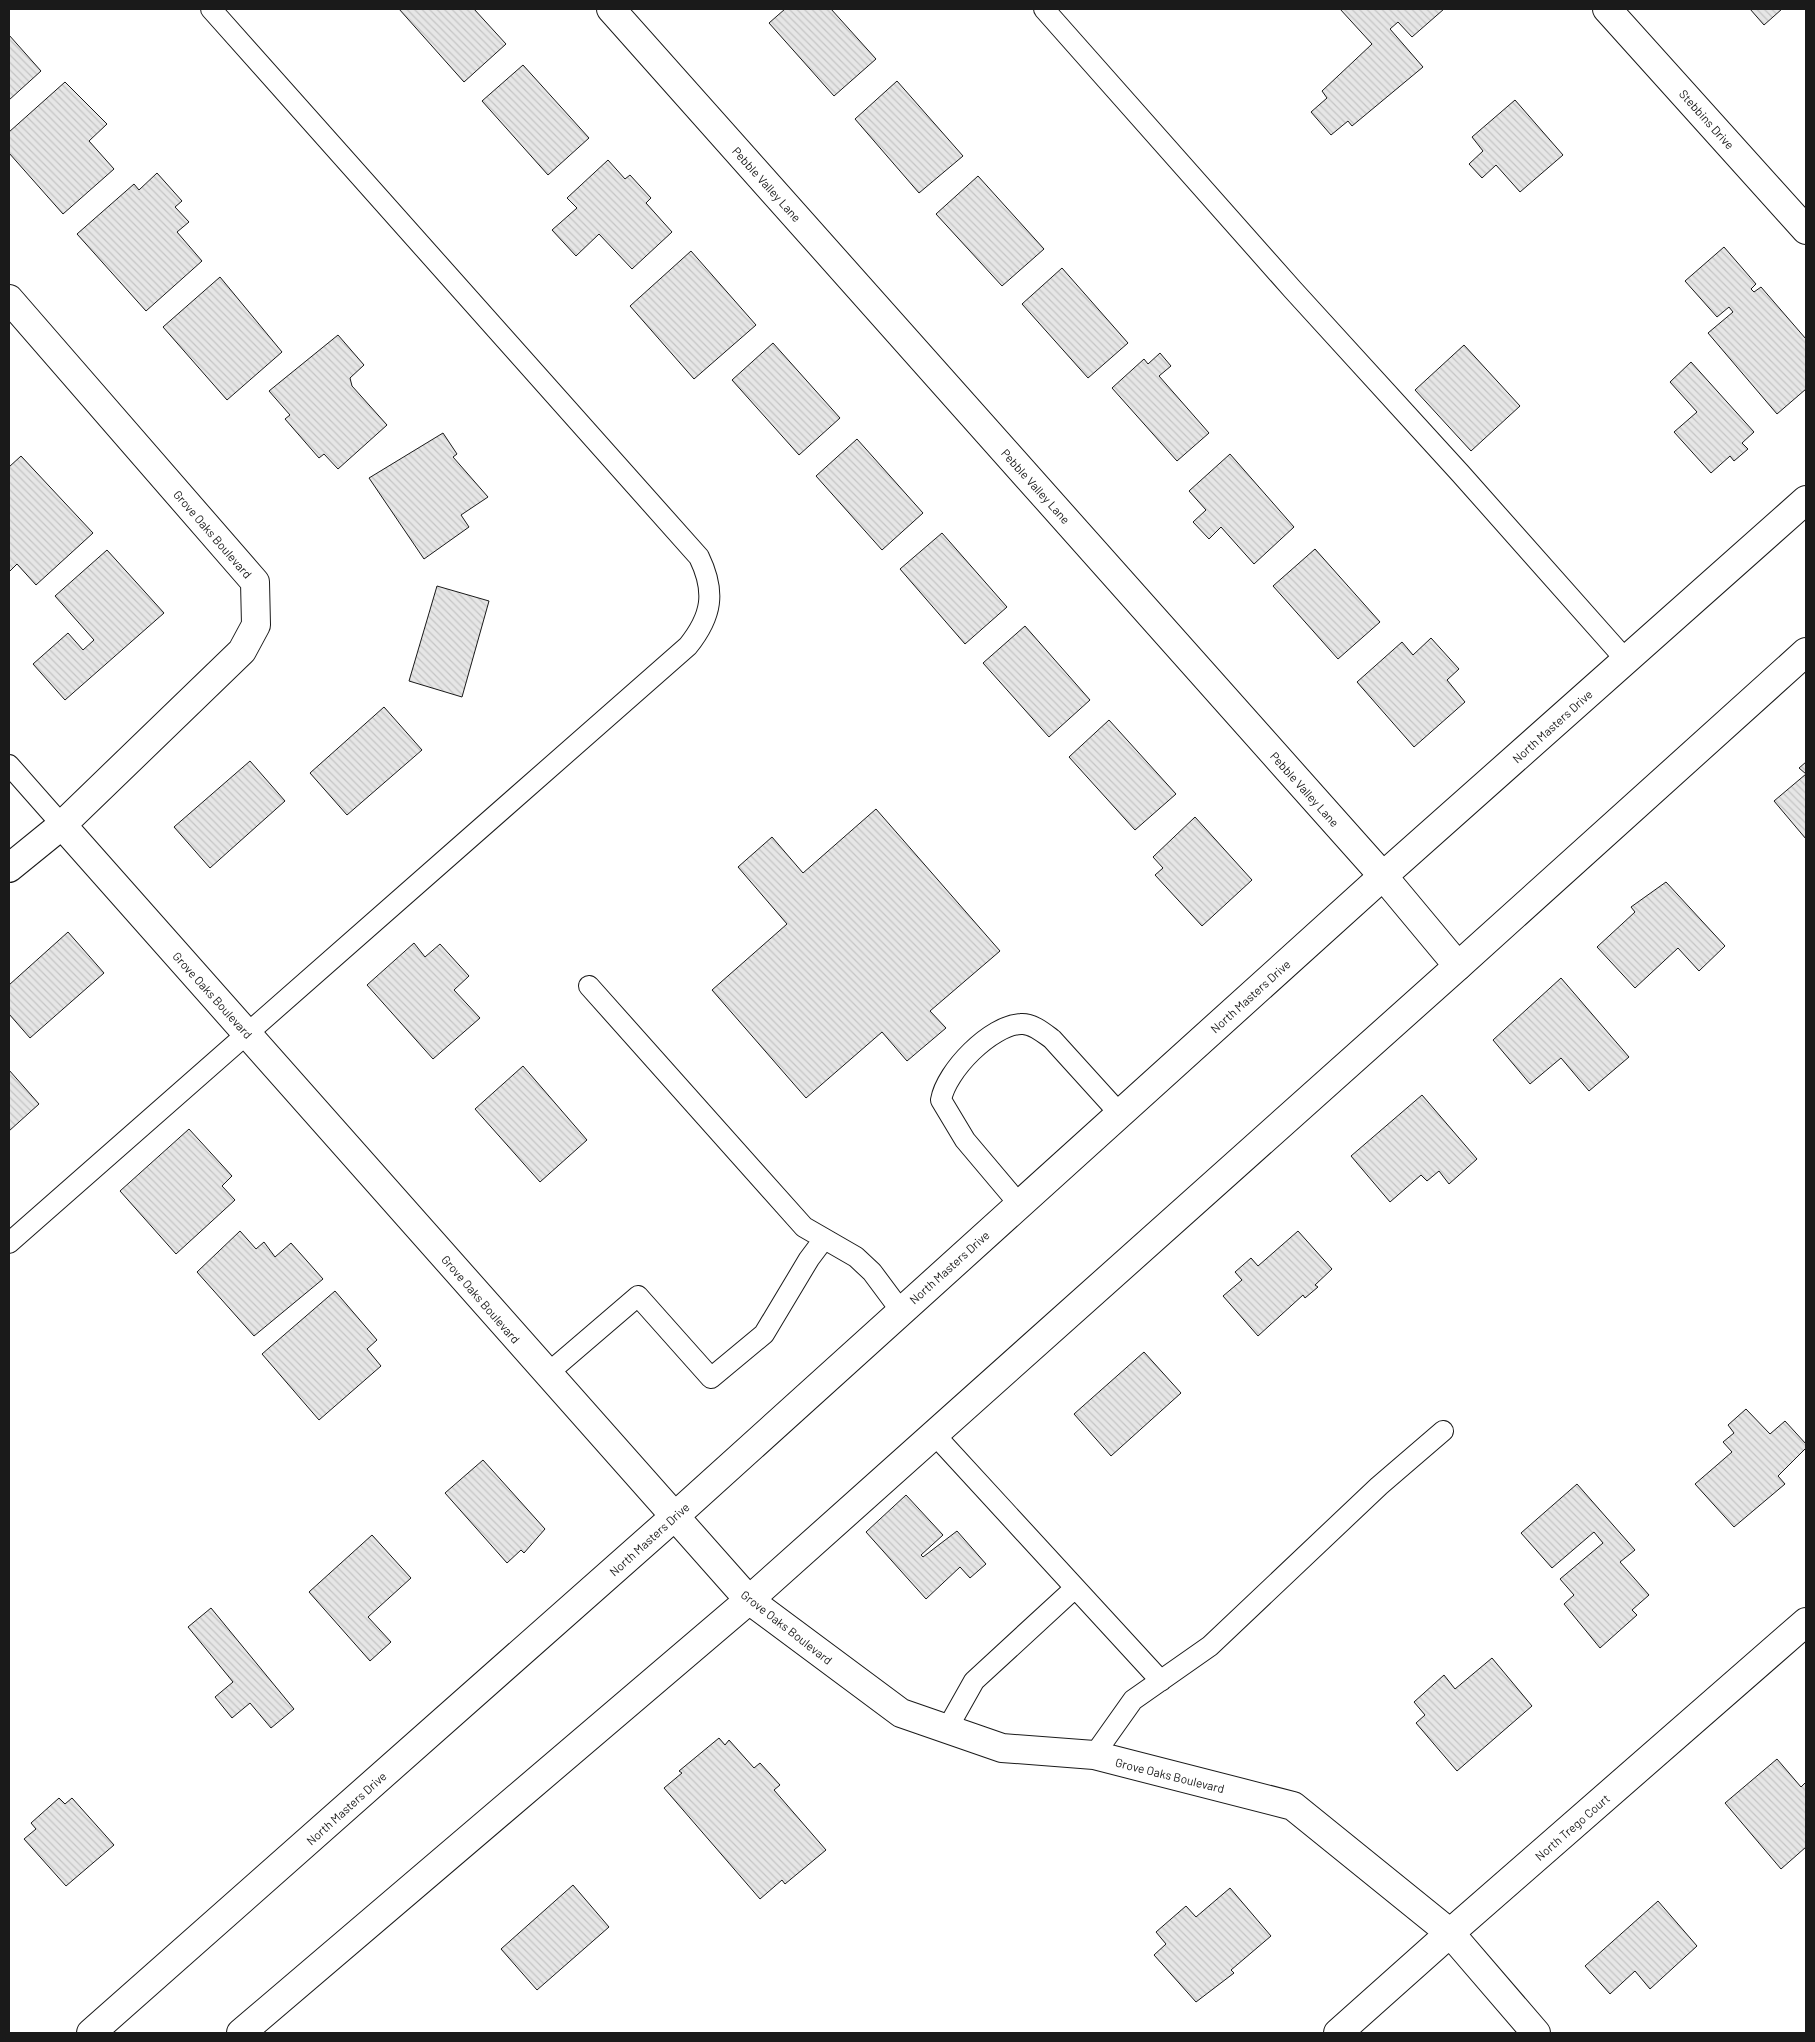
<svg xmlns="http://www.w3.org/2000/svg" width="1815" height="2042" font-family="Barlow,sans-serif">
  <defs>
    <pattern id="building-back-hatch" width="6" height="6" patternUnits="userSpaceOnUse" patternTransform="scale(1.25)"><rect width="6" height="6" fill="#e6e6e6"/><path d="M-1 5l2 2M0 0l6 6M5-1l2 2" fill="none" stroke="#c5c5c5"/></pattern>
  </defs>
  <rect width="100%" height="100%" fill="#fff"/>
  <path fill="url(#building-back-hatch)" stroke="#1a1a1a" d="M399,9H474L506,44L464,82Z
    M785,9H831L876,59L834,96L769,23Z
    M1340,9H1444L1412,37L1398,22L1390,29L1423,67L1352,126L1348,121L1331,135L1311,112L1327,98L1322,91L1372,44Z
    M1750,9H1782L1764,25Z
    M9,35L41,71L9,100Z
    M523,65L589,138L548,175L482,101Z
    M897,81L963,156L919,193L855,119Z
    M65,82L107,124L89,141L114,169L63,214L9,153V132Z
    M1515,100L1563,155L1520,192L1496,165L1482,178L1469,164L1483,151L1472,137Z
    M608,160L625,179L630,175L651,198L646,203L672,232L632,269L599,234L576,256L552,230L577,208L567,198Z
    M157,173L182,201L175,207L189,222L177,232L202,261L146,311L77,234L134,184L139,190Z
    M978,176L1044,249L1002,286L936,214Z
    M1724,247L1756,284L1751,289L1754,292L1761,287L1806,339V389L1777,414L1708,333L1733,312L1729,307L1717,317L1685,281Z
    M691,251L756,325L694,379L630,306Z
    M1062,268L1128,343L1088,378L1022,304Z
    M220,277L282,352L227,400L163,327Z
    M338,335L364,365L350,378L352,386L387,425L338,469L324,454L319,458L285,419L290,415L269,391Z
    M773,343L840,418L799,455L732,380Z
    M1464,345L1520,406L1471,451L1415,390Z
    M1160,353L1171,366L1159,376L1209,433L1177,461L1112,388L1144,359L1148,364Z
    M1691,362L1754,432L1742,443L1748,449L1734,461L1730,456L1711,473L1674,432L1697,412L1670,382Z
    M443,433L457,454L453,457L488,497L461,515L469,527L424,559L369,478Z
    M857,439L923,513L882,550L816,476Z
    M1230,454L1294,527L1254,564L1221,527L1209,539L1193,522L1206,510L1189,491Z
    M21,456L93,533L36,585L17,564L9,572V467Z
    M942,533L1007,607L965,644L900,569Z
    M1315,549L1380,622L1338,659L1273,586Z
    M107,550L164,613L65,700L33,664L68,633L83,650L94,640L55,596Z
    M437,586L489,601L462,697L409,681Z
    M1025,626L1090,700L1049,737L983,663Z
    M1431,638L1459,669L1447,680L1465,702L1414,747L1357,682L1402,642L1413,655Z
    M384,707L422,750L347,815L310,773Z
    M1109,720L1176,794L1135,830L1069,757Z
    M250,761L285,801L210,868L174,827Z
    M1806,762V839L1774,801L1806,774L1799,768Z
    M876,809L1000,951L930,1011L946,1028L907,1061L882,1032L806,1098L712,990L787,924L738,867L772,837L803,873Z
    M1195,817L1252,880L1202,926L1155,875L1163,868L1153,857Z
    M1666,882L1725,946L1699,971L1678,948L1635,988L1597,947L1635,912L1631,907Z
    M68,932L104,973L30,1038L9,1014V985Z
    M414,943L425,957L440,944L469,976L454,990L480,1018L433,1059L367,985Z
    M1561,978L1629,1057L1589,1091L1561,1058L1530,1084L1493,1040Z
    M523,1066L587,1140L540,1182L475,1109Z
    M9,1070L39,1104L9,1131Z
    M1422,1095L1477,1159L1449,1184L1439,1171L1427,1181L1421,1175L1390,1202L1351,1156Z
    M189,1129L232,1176L222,1186L235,1200L176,1254L120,1191Z
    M240,1231L256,1249L264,1242L275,1257L291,1243L323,1279L254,1336L197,1272Z
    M1298,1231L1332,1269L1315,1285L1318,1287L1305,1298L1303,1295L1258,1336L1223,1296L1242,1280L1235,1272L1251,1258L1258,1266Z
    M335,1291L377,1340L367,1349L381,1366L319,1420L262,1354Z
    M1144,1352L1181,1393L1111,1456L1074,1414Z
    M1746,1409L1770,1434L1785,1421L1806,1444V1448L1778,1476L1785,1484L1734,1527L1695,1484L1732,1452L1723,1442L1734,1433L1728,1425Z
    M483,1460L545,1529L524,1553L521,1550L507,1563L445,1493Z
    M1577,1484L1635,1550L1620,1562L1649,1595L1632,1610L1637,1615L1600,1648L1564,1604L1574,1595L1560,1579L1603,1543L1594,1532L1552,1568L1521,1533Z
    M906,1495L943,1535L921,1555L923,1557L957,1531L986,1564L970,1578L960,1567L926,1599L866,1532Z
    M372,1535L411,1578L368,1617L391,1642L370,1661L309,1592Z
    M211,1608L294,1709L271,1728L250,1703L232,1718L215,1697L233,1682L188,1627Z
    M1492,1658L1532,1706L1457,1771L1416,1723L1425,1715L1414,1702L1444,1675L1455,1689Z
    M719,1738L725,1745L729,1740L754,1768L760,1763L780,1785L774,1790L826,1850L785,1884L782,1880L760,1899L664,1788L682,1773L679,1771Z
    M1777,1759L1801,1787L1806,1782V1847L1781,1869L1725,1803Z
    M59,1798L65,1804L72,1798L114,1845L66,1886L24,1839L36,1829L31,1823Z
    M573,1885L609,1927L537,1990L501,1949Z
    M1230,1888L1271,1936L1231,1970L1234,1973L1196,2002L1154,1955L1166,1944L1156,1932L1186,1906L1196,1917Z
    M1658,1901L1697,1946L1650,1989L1635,1971L1610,1994L1585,1966Z"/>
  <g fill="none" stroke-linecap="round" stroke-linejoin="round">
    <g stroke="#1a1a1a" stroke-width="22">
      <path id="service" d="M1044,9L1293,290L1460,473L1626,660
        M9,765L62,825
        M589,986L804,1227L856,1257L872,1272L901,1311
        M1019,1204L965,1140L941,1100C946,1071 991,1025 1021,1024C1032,1023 1044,1033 1052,1039L1120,1114
        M9,1243L688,646C712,616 716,592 699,557L211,9
        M547,1374L638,1296L711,1378L764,1334L809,1259L824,1239
        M934,1434L1161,1681
        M947,1729L974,1681L1075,1588
        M1094,1755L1133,1700L1210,1646L1379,1486L1443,1431"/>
    </g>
    <g stroke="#1a1a1a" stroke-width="30">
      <path id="minor" d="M611,9L1383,876L1458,966
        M1607,9L1806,230
        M9,299L255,582L256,625L242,651L62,825L9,868
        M62,825L749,1600L901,1713L1002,1748L1094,1755L1293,1806L1450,1933L1536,2033
        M1338,2033L1450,1933L1806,1622"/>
    </g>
    <g stroke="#1a1a1a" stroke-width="30">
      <path id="secondary" d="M91,2033L674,1517L1383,876L1806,500
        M241,2033L749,1600L1458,966L1806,652"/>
    </g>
    <use href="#service" stroke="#fff" stroke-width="20"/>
    <use href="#minor" stroke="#fff" stroke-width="28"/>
    <use href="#secondary" stroke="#fff" stroke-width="28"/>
  </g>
  <g text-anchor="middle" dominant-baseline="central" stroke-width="4" stroke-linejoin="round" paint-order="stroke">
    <g font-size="12" fill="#1a1a1a" stroke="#fff">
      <text transform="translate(1707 119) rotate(48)">Stebbins Drive</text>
      <text transform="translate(767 184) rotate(48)">Pebble Valley Lane</text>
      <text transform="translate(1036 486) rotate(48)">Pebble Valley Lane</text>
      <text transform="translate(213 534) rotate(49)">Grove Oaks Boulevard</text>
      <text transform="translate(1552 726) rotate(-42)">North Masters Drive</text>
      <text transform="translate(1305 789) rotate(48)">Pebble Valley Lane</text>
      <text transform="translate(213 995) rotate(48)">Grove Oaks Boulevard</text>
      <text transform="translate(1250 996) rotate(-42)">North Masters Drive</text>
      <text transform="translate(949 1267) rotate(-42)">North Masters Drive</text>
      <text transform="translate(481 1299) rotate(49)">Grove Oaks Boulevard</text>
      <text transform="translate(649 1539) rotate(-42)">North Masters Drive</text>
      <text transform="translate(787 1627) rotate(38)">Grove Oaks Boulevard</text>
      <text transform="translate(1170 1775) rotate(14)">Grove Oaks Boulevard</text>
      <text transform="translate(346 1808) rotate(-42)">North Masters Drive</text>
      <text transform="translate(1572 1827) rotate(-41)">North Trego Court</text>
    </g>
  </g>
  <rect width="1815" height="2042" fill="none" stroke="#1a1a1a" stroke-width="20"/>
</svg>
